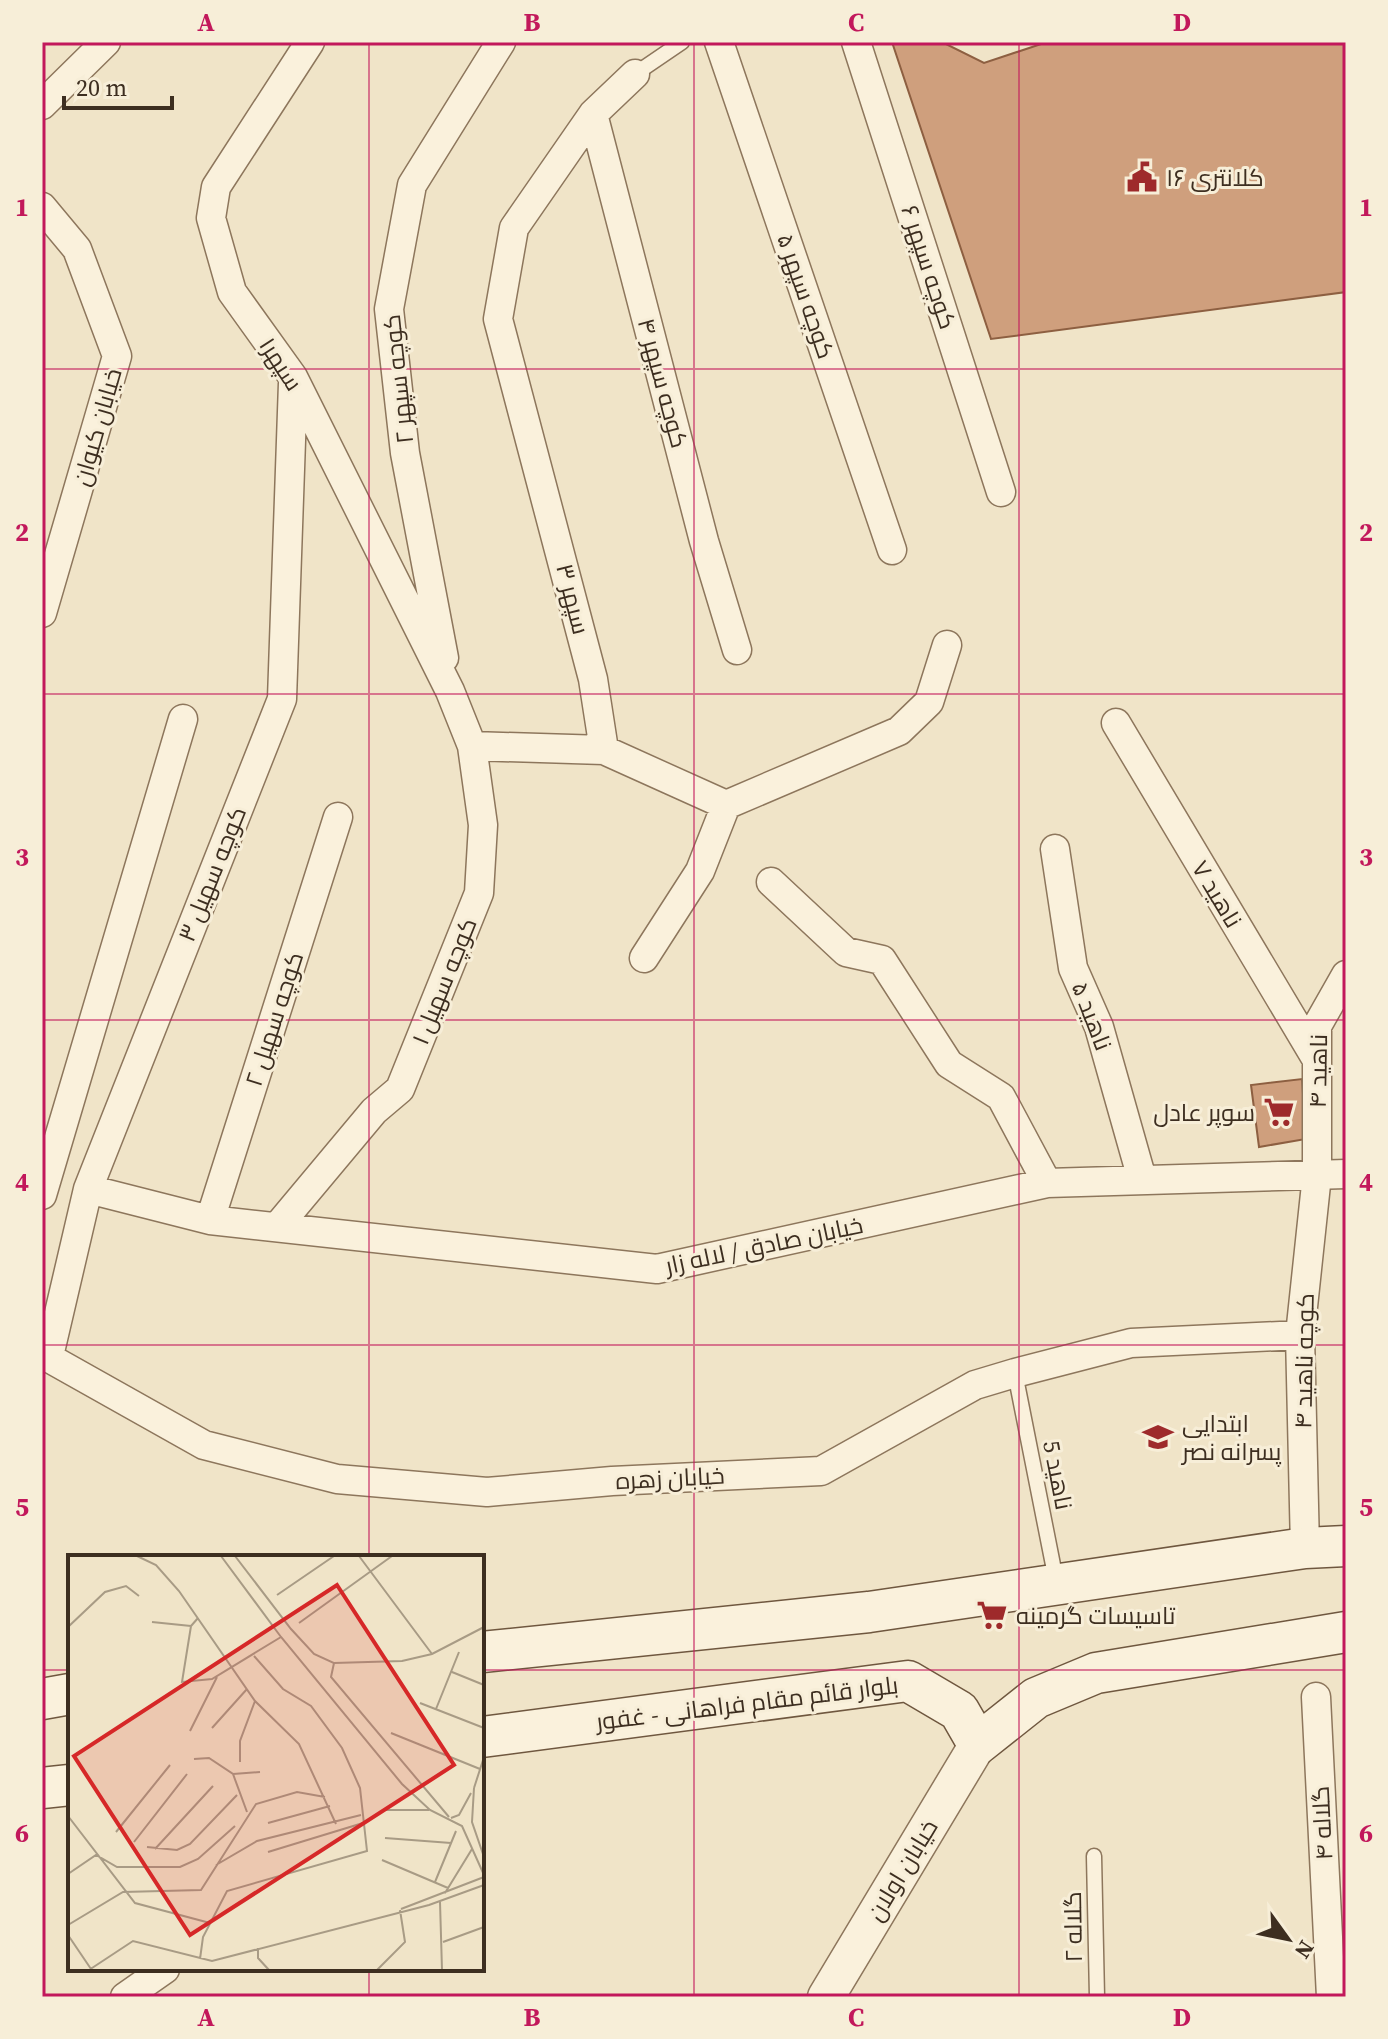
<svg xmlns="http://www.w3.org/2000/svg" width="1388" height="2039" font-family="'Source Serif 4',Cairo,serif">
  <rect width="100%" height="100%" fill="#f0e4c8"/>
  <path fill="#cf9f7d" stroke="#8d5f41" stroke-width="2" d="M892,42H942L984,63L1047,42H1346V292L991,339Z
    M1302,1079L1306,1139L1259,1147L1251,1085Z"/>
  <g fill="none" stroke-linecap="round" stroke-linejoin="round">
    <g stroke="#8d765c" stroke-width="17">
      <path id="service" d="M635,74L682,42
        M1015,1373L1056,1580
        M1094,1856L1097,1997"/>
    </g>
    <g stroke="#8d765c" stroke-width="31">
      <path id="minor" d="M719,42L892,550
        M856,42L1001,492
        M42,105L106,42
        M593,114L704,541L737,650
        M42,207L77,249L117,356L42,613
        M444,658L405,453L389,309L412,185L501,42
        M1116,723L1317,1060
        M472,746L604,750L726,805L899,731L929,702L947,645
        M604,750L593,679L498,319L514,228L593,114L635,74
        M1055,849L1073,968L1099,1027L1142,1179
        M771,882L846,952L882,960L949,1064L1001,1097L1047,1183
        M644,958L700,871L726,805
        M88,1189L210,1220L657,1269L1047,1183L1346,1174
        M42,1195L183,719
        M210,1220L338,817
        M277,1227L374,1111L400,1089L479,893L483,825L472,746L450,691L293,377L232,292L211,218L216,187L310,42
        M42,1354L204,1445L337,1479L487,1492L612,1481L821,1471L975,1385L1015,1373L1131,1343L1300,1335
        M49,1356L88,1189L282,699L293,383
        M1305,1548L1300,1335L1317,1175V1026L1346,975
        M1316,1697L1331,1997
        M125,1997L165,1969"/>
    </g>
    <g stroke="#8d765c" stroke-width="39">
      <path id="tertiary" d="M826,1997L978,1744"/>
    </g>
    <g stroke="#6f573f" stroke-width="43">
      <path id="secondary" d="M482,1652L869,1612L1305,1548L1346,1546
        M42,1699L70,1694
        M482,1737L908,1681L959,1711L978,1744L1036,1698L1096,1673L1346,1632
        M42,1788L70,1785"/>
    </g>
    <use href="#service" stroke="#faf1dc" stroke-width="14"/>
    <use href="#minor" stroke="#faf1dc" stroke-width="28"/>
    <use href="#tertiary" stroke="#faf1dc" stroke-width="36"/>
    <use href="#secondary" stroke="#faf1dc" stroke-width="40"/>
  </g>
  <path fill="none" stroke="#c2185b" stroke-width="2" stroke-opacity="0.55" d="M369,42V1557M694,42V1997M1019,42V1997M42,369H1346M42,694H1346M42,1020H1346M42,1345H1346M42,1670H70M482,1670H1346M369,1969V1997"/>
  <defs>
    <g id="civic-bare" transform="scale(2.4)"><path d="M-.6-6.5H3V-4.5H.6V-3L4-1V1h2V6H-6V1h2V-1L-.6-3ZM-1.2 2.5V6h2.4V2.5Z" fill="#9e2a2b" stroke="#f7eed8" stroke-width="2.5" paint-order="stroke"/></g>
    <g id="supermarket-bare" transform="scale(2.4)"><path d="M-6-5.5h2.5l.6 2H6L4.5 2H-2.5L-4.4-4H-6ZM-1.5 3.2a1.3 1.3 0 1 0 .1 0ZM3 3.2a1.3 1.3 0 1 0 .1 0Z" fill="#9e2a2b" stroke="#f7eed8" stroke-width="2.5" paint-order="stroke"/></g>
    <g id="school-bare" transform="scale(2.4)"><path d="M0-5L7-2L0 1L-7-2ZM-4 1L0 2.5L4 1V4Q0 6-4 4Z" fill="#9e2a2b" stroke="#f7eed8" stroke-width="2.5" paint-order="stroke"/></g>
  </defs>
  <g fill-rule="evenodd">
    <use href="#civic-bare" x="1142" y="177"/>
    <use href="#supermarket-bare" x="1279" y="1112"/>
    <use href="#school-bare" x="1158" y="1437"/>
    <use href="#supermarket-bare" x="992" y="1615"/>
  </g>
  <g text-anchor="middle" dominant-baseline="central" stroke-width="6" stroke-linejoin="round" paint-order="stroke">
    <g font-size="24" fill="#3d2e20" stroke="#f7eed8" text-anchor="start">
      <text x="1166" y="177">کلانتری ۱۶</text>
      <text x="1255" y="1112" text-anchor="end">سوپر عادل</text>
      <text x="1182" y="1423">ابتدایی<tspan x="1182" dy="28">پسرانه نصر</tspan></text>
      <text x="1016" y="1615">تاسیسات گرمینه</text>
    </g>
    <g font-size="24" fill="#3d2e20" stroke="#f7eed8">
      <text transform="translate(929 267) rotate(72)">کوچه سپهر ۶</text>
      <text transform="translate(806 296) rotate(71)">کوچه سپهر ۵</text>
      <text transform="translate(281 364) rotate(57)">سپهر۱</text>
      <text transform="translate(398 379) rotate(-96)">کوچه سپهر ۲</text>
      <text transform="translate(663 383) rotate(75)">کوچه سپهر ۴</text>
      <text transform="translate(97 427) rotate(-74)">خیابان کیوان</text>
      <text transform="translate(573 599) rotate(76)">سپهر ۳</text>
      <text transform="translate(212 874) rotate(-68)">کوچه سهیل ۳</text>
      <text transform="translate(1217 894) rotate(59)">ناهید ۷</text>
      <text transform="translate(444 981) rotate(-68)">کوچه سهیل ۱</text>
      <text transform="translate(1092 1016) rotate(69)">ناهید ۵</text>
      <text transform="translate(274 1019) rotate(-72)">کوچه سهیل ۲</text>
      <text transform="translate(1318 1071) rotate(-89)">ناهید ۴</text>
      <text transform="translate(764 1245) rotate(-12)">خیابان صادق / لاله زار</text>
      <text transform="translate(1304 1361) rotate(-89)">کوچه ناهید ۴</text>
      <text transform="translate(1058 1475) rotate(79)">ناهید 5</text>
      <text transform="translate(670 1478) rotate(-3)">خیابان زهره</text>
      <text transform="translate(747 1703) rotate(-7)">بلوار قائم مقام فراهانی - غفور</text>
      <text transform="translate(1322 1823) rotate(-93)">گلاله ۴</text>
      <text transform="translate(902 1870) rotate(-59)">خیابان اولان</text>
      <text transform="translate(1073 1927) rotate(-91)">گلاله ۲</text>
    </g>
  </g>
  <g transform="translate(68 1555)">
    <rect width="416" height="416" fill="#f0e4c8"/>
    <path fill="none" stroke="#a89b85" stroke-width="2" d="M69,1L88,10L111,36L187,146L231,189L268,269M153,1L213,82L334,229L362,255L394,271L416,320M167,1L223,74L246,99L266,108L263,122L381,262M291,1L364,99M209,40L266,1M130,63L123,71L114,127L144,124L213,82M84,67L123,71M231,68L324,1M0,72L37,37L58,31L71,41M266,108L334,106L364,99L416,72M384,117L416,130M352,148L416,173M368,154L391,97M144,173L179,134M122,176L149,122M323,178L412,214M126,204L141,203L165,219L179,257M172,207V186L187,146M165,219L192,217M406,233L416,202M406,233L404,267L416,302M315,255H361M0,261L67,348L142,368M383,263L391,260L403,238M200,268L262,251M48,277L102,210M317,283L383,288M66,287L119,219M79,292L109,295L122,289L169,240M87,294L145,231M200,297L295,268M314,305L380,333M148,310L189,286L293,260M0,319L28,300L49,312H112L130,304L167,271M367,327L388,276M377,338L404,294M372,347L374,415M333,354L416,322M0,370L55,337L133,335L188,249L229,237L257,242M0,380L23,414M375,387L416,372M190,393V403L201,415M132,404L135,382L159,336L299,296L292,233L274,193L243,151L215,134L186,101M21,415L65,386L144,406L361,350L416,330M309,415L337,387L332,355"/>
    <path fill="#d62828" fill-opacity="0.15" stroke="#d62828" stroke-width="4" d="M269,30L386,210L122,380L6,201Z"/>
    <rect width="416" height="416" fill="none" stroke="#3d2e20" stroke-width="4"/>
  </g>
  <rect width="1388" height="2039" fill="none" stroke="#f7eed8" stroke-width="88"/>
  <g transform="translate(1288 1939) rotate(123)" stroke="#f7eed8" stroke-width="6" paint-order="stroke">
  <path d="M0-6L14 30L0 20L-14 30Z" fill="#3d2e20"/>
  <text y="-12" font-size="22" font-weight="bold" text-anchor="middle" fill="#3d2e20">N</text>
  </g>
  <path d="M64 96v12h108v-12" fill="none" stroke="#3d2e20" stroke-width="4"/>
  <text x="76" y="96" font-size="24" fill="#3d2e20" stroke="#f7eed8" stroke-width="6" paint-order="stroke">20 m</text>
  <rect x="44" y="44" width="1300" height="1951" fill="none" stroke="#c2185b" stroke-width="3"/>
  <g font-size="26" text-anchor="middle" font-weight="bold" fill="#c2185b">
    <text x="206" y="31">A</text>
    <text x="532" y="31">B</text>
    <text x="856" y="31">C</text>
    <text x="1182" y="31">D</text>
    <text x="22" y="216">1</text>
    <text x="1366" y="216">1</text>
    <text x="22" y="541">2</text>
    <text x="1366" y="541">2</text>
    <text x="22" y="866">3</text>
    <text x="1366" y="866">3</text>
    <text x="22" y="1191">4</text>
    <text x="1366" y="1191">4</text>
    <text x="22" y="1516">5</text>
    <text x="1366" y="1516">5</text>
    <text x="22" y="1842">6</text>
    <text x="1366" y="1842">6</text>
    <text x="206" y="2026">A</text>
    <text x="532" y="2026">B</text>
    <text x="856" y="2026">C</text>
    <text x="1182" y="2026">D</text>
  </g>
</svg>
